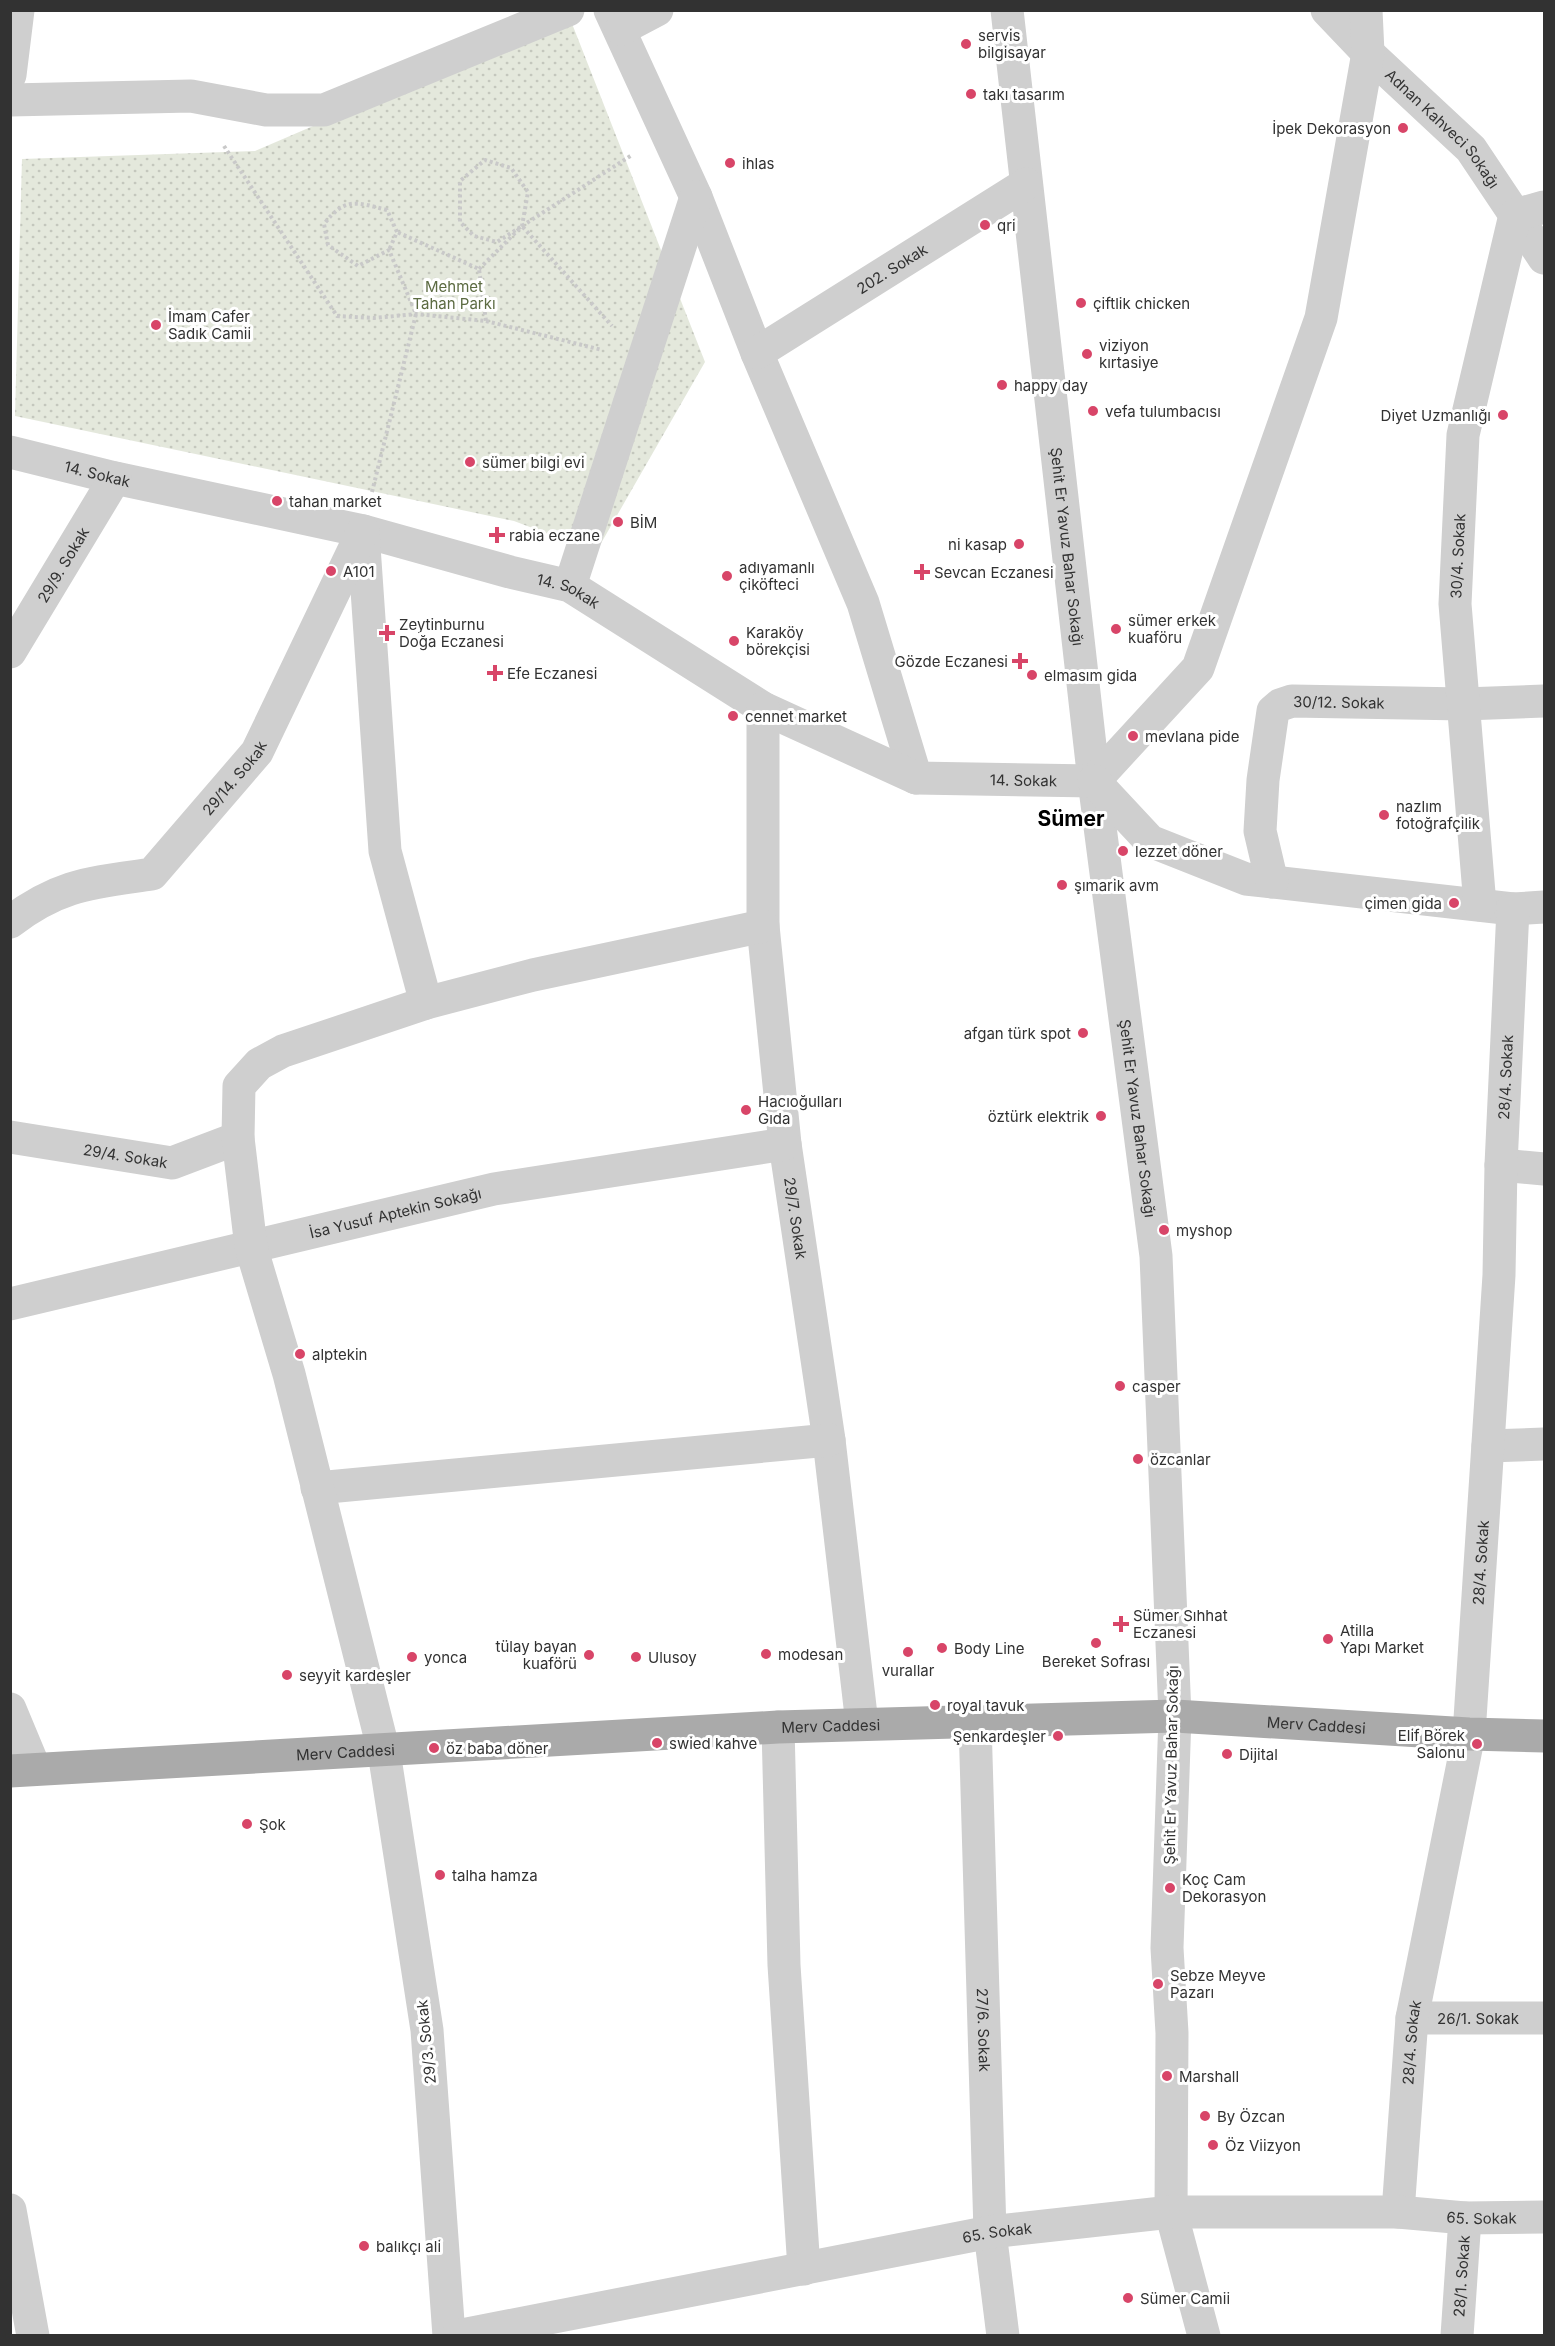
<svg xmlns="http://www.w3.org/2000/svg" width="1555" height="2346" font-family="Inter,sans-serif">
  <defs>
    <pattern id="park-dots" width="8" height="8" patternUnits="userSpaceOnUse" patternTransform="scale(1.5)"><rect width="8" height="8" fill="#e4e8dc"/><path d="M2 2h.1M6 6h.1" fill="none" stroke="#c4c7bd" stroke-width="1.8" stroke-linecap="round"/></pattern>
  </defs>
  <rect width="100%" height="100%" fill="#fff"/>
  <path fill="url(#park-dots)" d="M569,16L705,362L596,552L514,521L15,416L22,159L255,151Z"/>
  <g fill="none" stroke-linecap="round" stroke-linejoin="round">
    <path stroke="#c9c9c9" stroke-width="4" stroke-dasharray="3 3" stroke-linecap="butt" d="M224,146L337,316L374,318L416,314L486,321L479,269L397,232
      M522,226L632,155
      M479,269L522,226L528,192L511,168L485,160L460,181V222L474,236L497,242L522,226L612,326
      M486,321L602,350
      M372,492L416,314L389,250L358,266L328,245L324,224C345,197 356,202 387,210L397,232L389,250"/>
    <g stroke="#cfcfcf" stroke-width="33">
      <path d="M610,10L696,197L757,353L863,603L916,778"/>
      <path id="s1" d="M1007,10L1094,781L1156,1256L1175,1716L1167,1948L1172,2033L1171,2212L1204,2336"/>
      <path id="s2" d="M1327,10L1368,53L1471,149L1544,258"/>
      <path d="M621,29L657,10"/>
      <path d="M10,75L18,10"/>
      <path d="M10,100L191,96L266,110H324L568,10"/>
      <path id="s3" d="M757,353L1026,184"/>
      <path id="s4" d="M10,452L115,478L363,531L510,572L570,586L763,708L916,778L1094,781"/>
      <path d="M363,532L385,851L426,1003"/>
      <path d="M570,586L696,197"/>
      <path id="s5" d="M10,652L115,478"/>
      <path id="s6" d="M763,708V926L785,1144L829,1440L862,1724"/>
      <path d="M1094,781L1198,668L1321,318L1368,53L1366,10"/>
      <path d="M1094,781L1150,841L1246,879L1513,909L1544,907"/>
      <path id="s7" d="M1272,882L1260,831L1263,780L1273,711L1280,705L1292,701L1464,704L1544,701"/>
      <path id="s8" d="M1480,905L1455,604L1463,435L1515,215L1544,207"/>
      <path id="s9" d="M10,922C60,884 91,883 152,874L257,752L363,531"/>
      <path id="s10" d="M10,1137L172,1163L238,1138"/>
      <path d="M1501,1165L1544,1169"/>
      <path id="s11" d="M10,1304L494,1189L785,1144"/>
      <path d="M1488,1446L1544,1444"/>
      <path d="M317,1488L829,1440"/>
      <path d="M10,1709L35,1769"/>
      <path id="s12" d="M975,1722L990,2232L1003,2336"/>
      <path d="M778,1727L784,1965L804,2269"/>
      <path id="s13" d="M1412,2018H1544"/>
      <path d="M10,2210L33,2336"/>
      <path id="s14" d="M1398,2212L1412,2018L1469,1734L1499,1275L1501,1165L1513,909"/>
      <path d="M449,2336L427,2030L384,1752L289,1374L251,1247L238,1138L239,1086L259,1064L283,1051L426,1003L533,975L763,926"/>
      <path id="s15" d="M457,2336L990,2232L1171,2212H1398L1465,2218L1544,2217"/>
      <path id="s16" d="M1457,2336L1465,2218"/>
    </g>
    <path stroke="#aaa" stroke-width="33" id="s17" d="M10,1771L778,1727L1175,1716L1469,1734L1544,1736"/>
  </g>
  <g fill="#d84568" stroke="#fff" stroke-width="2">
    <circle cx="966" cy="44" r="6"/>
    <circle cx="971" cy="94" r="6"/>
    <circle cx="1403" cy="128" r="6"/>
    <circle cx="730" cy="163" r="6"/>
    <circle cx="985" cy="225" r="6"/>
    <circle cx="1081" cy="303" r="6"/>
    <circle cx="156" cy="325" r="6"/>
    <circle cx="1087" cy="354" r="6"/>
    <circle cx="1002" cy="385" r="6"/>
    <circle cx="1093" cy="411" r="6"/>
    <circle cx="1503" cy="415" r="6"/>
    <circle cx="470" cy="462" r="6"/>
    <circle cx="277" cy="501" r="6"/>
    <circle cx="618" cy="522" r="6"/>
    <path d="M494 526h6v6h6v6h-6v6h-6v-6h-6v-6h6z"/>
    <circle cx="1019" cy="544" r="6"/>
    <circle cx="331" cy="571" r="6"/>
    <path d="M919 563h6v6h6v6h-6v6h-6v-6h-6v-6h6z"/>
    <circle cx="727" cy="576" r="6"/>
    <circle cx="1116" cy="629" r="6"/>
    <path d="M384 624h6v6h6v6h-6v6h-6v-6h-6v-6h6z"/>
    <circle cx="734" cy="641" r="6"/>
    <path d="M1017 652h6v6h6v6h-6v6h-6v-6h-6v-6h6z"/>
    <path d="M492 664h6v6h6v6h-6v6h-6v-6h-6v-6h6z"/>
    <circle cx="1032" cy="675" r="6"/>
    <circle cx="733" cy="716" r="6"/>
    <circle cx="1133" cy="736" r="6"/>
    <circle cx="1384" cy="815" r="6"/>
    <circle cx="1123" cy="851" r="6"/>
    <circle cx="1062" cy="885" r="6"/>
    <circle cx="1454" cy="903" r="6"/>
    <circle cx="1083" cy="1033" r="6"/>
    <circle cx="746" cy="1110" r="6"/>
    <circle cx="1101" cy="1116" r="6"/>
    <circle cx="1164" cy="1230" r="6"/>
    <circle cx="300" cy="1354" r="6"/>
    <circle cx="1120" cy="1386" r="6"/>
    <circle cx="1138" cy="1459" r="6"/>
    <path d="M1118 1615h6v6h6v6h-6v6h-6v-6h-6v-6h6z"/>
    <circle cx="1328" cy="1639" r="6"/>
    <circle cx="1096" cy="1643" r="6"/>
    <circle cx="942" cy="1648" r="6"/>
    <circle cx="908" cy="1652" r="6"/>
    <circle cx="766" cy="1654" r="6"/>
    <circle cx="589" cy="1655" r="6"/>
    <circle cx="412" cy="1657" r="6"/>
    <circle cx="636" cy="1657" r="6"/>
    <circle cx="287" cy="1675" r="6"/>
    <circle cx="935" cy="1705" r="6"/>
    <circle cx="1058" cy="1736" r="6"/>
    <circle cx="657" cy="1743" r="6"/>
    <circle cx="1477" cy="1744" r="6"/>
    <circle cx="434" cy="1748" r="6"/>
    <circle cx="1227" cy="1754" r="6"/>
    <circle cx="247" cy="1824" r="6"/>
    <circle cx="440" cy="1875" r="6"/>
    <circle cx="1170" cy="1888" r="6"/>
    <circle cx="1158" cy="1984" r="6"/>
    <circle cx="1167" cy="2076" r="6"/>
    <circle cx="1205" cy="2116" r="6"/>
    <circle cx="1213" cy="2145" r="6"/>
    <circle cx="364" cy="2246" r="6"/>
    <circle cx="1128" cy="2298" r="6"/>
  </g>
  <g text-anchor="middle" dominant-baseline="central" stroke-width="6" stroke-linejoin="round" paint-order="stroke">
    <g font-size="15" fill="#323232" stroke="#fff" text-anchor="start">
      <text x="978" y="35">servis<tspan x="978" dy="17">bilgisayar</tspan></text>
      <text x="983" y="94">takı tasarım</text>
      <text x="1391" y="128" text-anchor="end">İpek Dekorasyon</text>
      <text x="742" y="163">ihlas</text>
      <text x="997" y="225">qri</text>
      <text x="1093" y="303">çiftlik chicken</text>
      <text x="168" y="316">İmam Cafer<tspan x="168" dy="17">Sadık Camii</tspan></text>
      <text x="1099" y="345">viziyon<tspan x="1099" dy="17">kırtasiye</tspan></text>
      <text x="1014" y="385">happy day</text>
      <text x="1105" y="411">vefa tulumbacısı</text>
      <text x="1491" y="415" text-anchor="end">Diyet Uzmanlığı</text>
      <text x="482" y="462">sümer bilgi evi</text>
      <text x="289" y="501">tahan market</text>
      <text x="630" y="522">BİM</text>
      <text x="509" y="535">rabia eczane</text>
      <text x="1007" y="544" text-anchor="end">ni kasap</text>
      <text x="739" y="567">adıyamanlı<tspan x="739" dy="17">çiköfteci</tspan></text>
      <text x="343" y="571">A101</text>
      <text x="934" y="572">Sevcan Eczanesi</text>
      <text x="1128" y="620">sümer erkek<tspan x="1128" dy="17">kuaföru</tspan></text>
      <text x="399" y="624">Zeytinburnu<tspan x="399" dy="17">Doğa Eczanesi</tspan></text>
      <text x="746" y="632">Karaköy<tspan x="746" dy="17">börekçisi</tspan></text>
      <text x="1008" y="661" text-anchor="end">Gözde Eczanesi</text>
      <text x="507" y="673">Efe Eczanesi</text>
      <text x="1044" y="675">elmasım gida</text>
      <text x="745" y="716">cennet market</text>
      <text x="1145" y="736">mevlana pide</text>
      <text x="1396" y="806">nazlım<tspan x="1396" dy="17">fotoğrafçilik</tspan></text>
      <text x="1135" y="851">lezzet döner</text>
      <text x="1074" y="885">şımarik avm</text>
      <text x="1442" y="903" text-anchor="end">çimen gida</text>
      <text x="1071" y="1033" text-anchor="end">afgan türk spot</text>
      <text x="758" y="1101">Hacıoğulları<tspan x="758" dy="17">Gıda</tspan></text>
      <text x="1089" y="1116" text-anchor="end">öztürk elektrik</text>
      <text x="1176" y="1230">myshop</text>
      <text x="312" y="1354">alptekin</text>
      <text x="1132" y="1386">casper</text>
      <text x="1150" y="1459">özcanlar</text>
      <text x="1133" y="1615">Sümer Sıhhat<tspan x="1133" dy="17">Eczanesi</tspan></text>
      <text x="1340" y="1630">Atilla<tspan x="1340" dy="17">Yapı Market</tspan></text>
      <text x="577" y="1646" text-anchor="end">tülay bayan<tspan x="577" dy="17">kuaförü</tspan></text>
      <text x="954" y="1648">Body Line</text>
      <text x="778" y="1654">modesan</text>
      <text x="424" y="1657">yonca</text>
      <text x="648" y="1657">Ulusoy</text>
      <text x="1096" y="1661" text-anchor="middle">Bereket Sofrası</text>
      <text x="908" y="1670" text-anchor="middle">vurallar</text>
      <text x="299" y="1675">seyyit kardeşler</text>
      <text x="947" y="1705">royal tavuk</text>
      <text x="1465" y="1735" text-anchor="end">Elif Börek<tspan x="1465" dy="17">Salonu</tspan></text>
      <text x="1046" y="1736" text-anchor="end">Şenkardeşler</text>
      <text x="669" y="1743">swied kahve</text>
      <text x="446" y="1748">öz baba döner</text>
      <text x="1239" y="1754">Dijital</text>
      <text x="259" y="1824">Şok</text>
      <text x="452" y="1875">talha hamza</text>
      <text x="1182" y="1879">Koç Cam<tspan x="1182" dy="17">Dekorasyon</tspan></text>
      <text x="1170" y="1975">Sebze Meyve<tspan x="1170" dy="17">Pazarı</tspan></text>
      <text x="1179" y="2076">Marshall</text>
      <text x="1217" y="2116">By Özcan</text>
      <text x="1225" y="2145">Öz Viizyon</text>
      <text x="376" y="2246">balıkçı ali</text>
      <text x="1140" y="2298">Sümer Camii</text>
    </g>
    <g font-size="15" fill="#323232" stroke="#fff">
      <text stroke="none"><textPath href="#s2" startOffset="166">Adnan Kahveci Sokağı</textPath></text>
      <text stroke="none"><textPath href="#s3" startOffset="159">202. Sokak</textPath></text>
      <text stroke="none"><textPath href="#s4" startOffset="90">14. Sokak</textPath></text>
      <text stroke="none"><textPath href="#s1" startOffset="540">Şehit Er Yavuz Bahar Sokağı</textPath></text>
      <text stroke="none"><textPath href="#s8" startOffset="350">30/4. Sokak</textPath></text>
      <text stroke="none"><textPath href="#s5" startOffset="102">29/9. Sokak</textPath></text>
      <text stroke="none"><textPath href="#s4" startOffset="576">14. Sokak</textPath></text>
      <text stroke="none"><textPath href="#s7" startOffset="242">30/12. Sokak</textPath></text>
      <text stroke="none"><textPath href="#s9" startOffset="279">29/14. Sokak</textPath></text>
      <text stroke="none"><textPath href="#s4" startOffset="1080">14. Sokak</textPath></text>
      <text stroke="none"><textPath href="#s14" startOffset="1142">28/4. Sokak</textPath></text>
      <text stroke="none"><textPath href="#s1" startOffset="1116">Şehit Er Yavuz Bahar Sokağı</textPath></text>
      <text stroke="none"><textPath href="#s10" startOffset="117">29/4. Sokak</textPath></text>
      <text stroke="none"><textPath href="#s11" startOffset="396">İsa Yusuf Aptekin Sokağı</textPath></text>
      <text stroke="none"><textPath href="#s6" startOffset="512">29/7. Sokak</textPath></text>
      <text stroke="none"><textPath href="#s14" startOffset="656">28/4. Sokak</textPath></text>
      <text stroke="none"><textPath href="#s17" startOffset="822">Merv Caddesi</textPath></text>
      <text stroke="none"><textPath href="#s17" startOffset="1308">Merv Caddesi</textPath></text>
      <text stroke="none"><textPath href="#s17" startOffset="336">Merv Caddesi</textPath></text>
      <text transform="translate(1171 1765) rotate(-89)">Şehit Er Yavuz Bahar Sokağı</text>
      <text stroke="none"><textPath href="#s13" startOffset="66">26/1. Sokak</textPath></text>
      <text stroke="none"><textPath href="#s12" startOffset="308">27/6. Sokak</textPath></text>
      <text transform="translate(426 2042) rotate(-96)">29/3. Sokak</text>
      <text stroke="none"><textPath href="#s14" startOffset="170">28/4. Sokak</textPath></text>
      <text stroke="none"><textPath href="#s15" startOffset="1036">65. Sokak</textPath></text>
      <text stroke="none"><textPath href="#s15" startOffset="550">65. Sokak</textPath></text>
      <text stroke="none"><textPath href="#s16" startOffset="60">28/1. Sokak</textPath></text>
    </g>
    <g font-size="15" fill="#5c6b42" stroke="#fff">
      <text x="454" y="286">Mehmet<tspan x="454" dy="17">Tahan Parkı</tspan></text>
    </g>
    <g font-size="21" font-weight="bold" fill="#000" stroke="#fff">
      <text x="1071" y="818">Sümer</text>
    </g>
  </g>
  <rect width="1555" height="2346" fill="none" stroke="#323232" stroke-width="24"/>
</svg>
